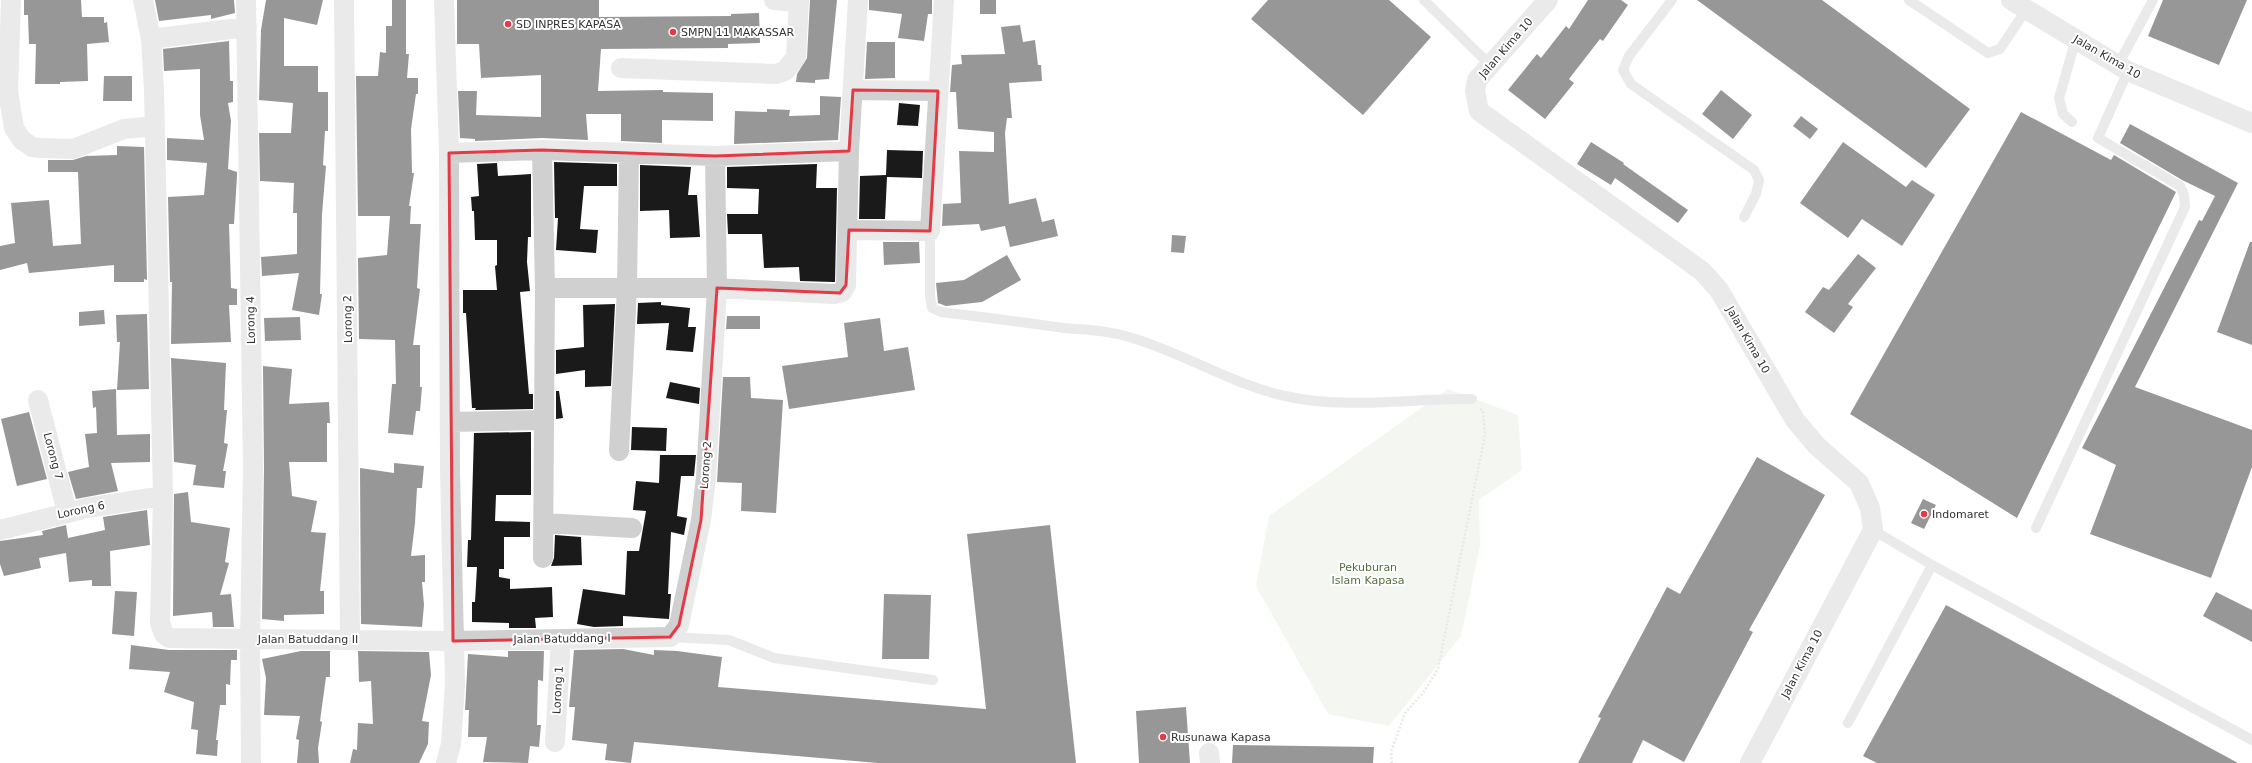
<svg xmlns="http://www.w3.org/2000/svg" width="2252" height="763" font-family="'DejaVu Sans',sans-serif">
  <rect width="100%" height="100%" fill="#fff"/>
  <path fill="#e6ecdf" d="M1448,389L1518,415L1522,470L1479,500L1480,546L1461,636L1389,726L1328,714L1256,586L1269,516Z"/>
  <path fill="#1a1a1a" d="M24,0H81L82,17H104V23L107,22L109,42L87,44L88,81L60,82V84H35L36,44H29L28,15H24Z
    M155,0H234L235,13L211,19V15L159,21Z
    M266,0H323L317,25L284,18V66H318V92H328V131H325L323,165L326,166L322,214L320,294H322L319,315L292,310L299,273L262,276L261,257L297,254V213H293L294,183L260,181L259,133H291L293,103L259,100L261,30Z
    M392,0H406V54H409L407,78H418V94H416L411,129L412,173H414L409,206H411L410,224H421L417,288L420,289L413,345H420V387H422L420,411H416L413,435L388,433L392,384H396L395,340L359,339L358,258L387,255L390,216H358L356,76H378L380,52L386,53V26H392Z
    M457,0H599V17L731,16V14L759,13L760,43L728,44V48L601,49L598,91L663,90V92L713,93V121L662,120V143L621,141V114H586L588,140L542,138L475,141V139L460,138L458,91H477L476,115L541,117V75L481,78L479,44H457Z
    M810,0H837L829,79L815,80V83L796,82L797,74L807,58Z
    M869,0H932V14H928L924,41L898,38L902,14L869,10Z
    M980,0H996V14H980Z
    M1268,0H1389L1431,37L1363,115L1251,19Z
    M1588,0H1621L1628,5L1603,41L1600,39L1569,79L1574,83L1545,119L1508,90L1537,54L1541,58L1566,26L1569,29Z
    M1697,0H1822L1970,109L1926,168Z
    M2163,0H2247L2219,65L2148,36Z
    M1020,25L1023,42L1035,40L1038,65H1041L1042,81L1009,83L1012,118H1007L1005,133L1009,204L1036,198L1042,222L1054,219L1058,236L1010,247L1005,226L981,231L979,224L942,226L943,204L961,203L959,151L994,152V132L958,129L956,92H950L952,65L962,64L961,55L1005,54L1001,27Z
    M229,41L230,81H233V102L228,103L231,121L228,169L237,172V176L234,224H229L231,288L237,289V305H229L231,342L171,344L172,282H170L168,197L204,195L207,163L167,160V138L204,140L200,115V69L164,71L163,49Z
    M867,42H895V78L865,79Z
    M104,76H132V101H103Z
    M1721,90L1752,115L1733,139L1702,114Z
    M820,96L841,97L838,140L734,144L735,111L767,112V109L790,110L789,116L820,115Z
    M899,103L920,105L918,126L897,125Z
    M2021,112L2111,160L2114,155L2176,192L2017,518L1850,414Z
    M1801,116L1818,129L1810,139L1793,126Z
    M2130,124L2238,183L2135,387L2252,430V467L2211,578L2090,534L2116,465L2082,448L2199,220L2202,221L2215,196L2182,180L2120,143Z
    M1591,142L1624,163L1623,164L1688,210L1678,223L1615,178L1611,185L1577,164Z
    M1843,142L1906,187L1912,180L1935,195L1902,246L1862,219L1848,238L1800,203Z
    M117,146L144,147L147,280L144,279V282H114V265L29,273L27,263L0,270V246L15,243L11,203L49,200L53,246L81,244L78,172H48V160H73L86,156L117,155Z
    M887,150L923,151L922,178L887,177L885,219H859L860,176L886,175Z
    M554,162L617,164V186H584L580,229L598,230L596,253L556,250L558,218H555Z
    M497,163L498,176L531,174V237H528L527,262L530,291L520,292L529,394H533V409L475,410L476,408H472L466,313H463V290H497L495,266L497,265V240H475L474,211H472L471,197L479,196L477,164Z
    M817,164L816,188H837L835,282H833L800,281L799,267L764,268L762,234H728L727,214H758L759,189L727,188V167Z
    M640,165L691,167L688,195H697L700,237L670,238L669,210L640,211Z
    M1172,235L1186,236L1184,253L1171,252Z
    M883,242H919L920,263L884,265Z
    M2250,242H2252V345L2217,332Z
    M1858,254L1876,268L1848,304L1853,307L1834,333L1805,312L1823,287L1829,290Z
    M1007,255L1021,280L982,302L946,306L938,303L936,283L964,280Z
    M661,302V305L690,308L688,327H696L693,352L666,350L669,323L637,324L638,303Z
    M615,304L611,386L585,387V370L556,374V350L584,347L583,305Z
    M104,310L105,324L79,326V312Z
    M147,314L149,389L117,390L120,342H117L116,315Z
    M727,316H760V329H726Z
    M300,317L301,340L265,341L264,318Z
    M880,318L884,351L908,347L915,390L789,409L782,366L848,357L844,323Z
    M171,358L226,363L224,410H227L224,443L228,444L223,471H226L224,488L193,485L196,465L174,462Z
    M263,366L292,369L289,404L329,402L330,423H327V462H289L292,496L317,501L311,532L326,533L320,591H324V614L284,615V621L262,619L264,467Z
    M723,377H750L751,398L783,400L776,513L741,511L742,483L717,482Z
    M670,382L700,388L699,404L666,398Z
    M116,389L117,435L150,434V462L111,463L118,491L76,499L68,472L89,467L85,434L97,433L96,407L93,408L92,391Z
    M556,391H559L563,418L556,419Z
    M29,412L47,479L17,486L1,419Z
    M632,427L667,428L666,451L631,450Z
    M531,432V495H496L495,521L530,522V537H504V569H499V577L510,579V589L552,587L553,617L535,618L536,628H509V623L472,622V602H475L477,567H467L468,540H471L474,433Z
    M660,455H696L694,476H681L677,516L687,518L684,535L671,532L668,594H671L669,619L623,616V626L594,627L577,624L583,589L625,595L627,551H639L646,511L633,510L636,481L659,483Z
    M1757,457L1825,495L1749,630L1753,632L1684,762L1643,740L1632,763H1578L1601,718L1598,717L1667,587L1680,594Z
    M394,463L424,466L422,488H417L415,523L411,556L425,555V582H422L424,605L422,627L361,624L360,468L394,473Z
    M188,492L191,522L230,528L225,562L229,563L220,595L231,594L234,627H213L212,612L173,616L174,494Z
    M1923,499L1936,505L1924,529L1911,523Z
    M147,510L150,545L110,551L111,586H92V580L69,582L66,553L39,558L41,568L4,576L0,564V541L43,535L42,531L66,525L68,538L105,530L103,517Z
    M1050,525L1076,763H878L634,742L631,763L605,760L607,744L572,740L575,707H569L574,650L623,649L654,655V650L677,651L722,657L718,687L986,709L967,534Z
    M555,535L581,537L582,565L551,566L554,558Z
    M115,591L137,592L134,636L112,634Z
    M2216,592L2252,610V642L2203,616Z
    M884,594L931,595L929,659H882Z
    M1946,605L2238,763H1877L1863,756Z
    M131,645L169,650H237V660H231L230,685L226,684V705H220L216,740H218L217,756L196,754L198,730L191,729L194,702L164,692L170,672L129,669Z
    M301,651H330V677H326L320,721L322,722L318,748L319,763H297L299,740L296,739L300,716L264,715L266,678L262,659Z
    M358,651L429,652L431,675L422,721L429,722L428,744L419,763H350L353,749L357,750L358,723L373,724L371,681L359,682Z
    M508,651H544L543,681L538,680L537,725H541L539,747L530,746L528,763L483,762L487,737H468L469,710H465L468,654L508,657Z
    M1186,707L1190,763H1139L1136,711Z
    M1233,745L1374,747L1373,763H1232Z"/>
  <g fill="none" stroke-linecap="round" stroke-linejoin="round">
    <path stroke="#cdcdcd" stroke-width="2.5" stroke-dasharray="2 2" stroke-linecap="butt" d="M1392,763L1391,752L1405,713L1423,693L1438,669L1485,435L1483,411L1480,409"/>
    <path stroke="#d0d0d0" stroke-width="10" d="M1424,0L1490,65
      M1672,0L1629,56L1623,70L1631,84L1754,170L1759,180L1756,194L1744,217
      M1909,0L1988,53L2000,49L2026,10
      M2118,65L2153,0
      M2072,122L2063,114L2059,98L2076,39
      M930,231V296L932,308L941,312C982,317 1023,322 1064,328C1087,330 1105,330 1129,337C1182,352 1231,384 1285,396C1346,410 1410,398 1472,399
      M2036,528L2185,207L2184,195L2180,186L2098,138L2128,71
      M1873,530L1932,565L2252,740
      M670,637L729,640L774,658L933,680
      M1848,723L1932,565"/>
    <path stroke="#d0d0d0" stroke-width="20" d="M11,0L8,92L14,128L22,140L32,147L41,148L73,149L124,129L155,126
      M143,0L151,39L154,90L163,496L160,623L164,634L169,638L453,641L670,637L679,625L701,520L706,477L717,288L834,294L842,292L846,285L849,151
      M246,0L253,467L250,639L251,763
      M344,0L350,639
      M444,0L449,153L450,471L455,684L451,744L446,763
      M774,0L799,2
      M1548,0L1477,80L1475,91L1479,111L1702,271L1719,290L1795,420L1817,446L1859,483L1870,508L1873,530L1750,763
      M2011,0L2128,71L2252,123
      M151,39L247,27
      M621,68L776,74L785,71L796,57L799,0
      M853,90L938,91
      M542,150L545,288L543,558
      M449,153L542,150L715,156L849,151L858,0
      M849,230L930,231L944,0
      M545,288H717L715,156
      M38,400L67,512
      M450,422L543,420
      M619,451L627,288L629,154
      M544,523L632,528
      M0,530L87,508L163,496
      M555,742L561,639
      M1209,753L1210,763"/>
  </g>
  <path d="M0 0H2252V763H0ZM853,90L938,91L930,231L849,230L846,285L840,293L717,288L701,520L679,625L670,637L453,641L449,153L542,150L715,156L849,151Z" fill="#fff" fill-opacity=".55" fill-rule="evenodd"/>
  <path fill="none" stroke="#e63946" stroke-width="3" stroke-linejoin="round" d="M853,90L938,91L930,231L849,230L846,285L840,293L717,288L701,520L679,625L670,637L453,641L449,153L542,150L715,156L849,151Z"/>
  <g fill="#e63946" stroke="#fff" stroke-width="1.5">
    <circle cx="508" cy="24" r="4"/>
    <circle cx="673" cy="32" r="4"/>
    <circle cx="1924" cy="514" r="4"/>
    <circle cx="1163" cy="737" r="4"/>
  </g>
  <g text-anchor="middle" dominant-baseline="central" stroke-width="4" stroke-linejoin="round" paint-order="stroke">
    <g font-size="11" fill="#333" stroke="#fff" text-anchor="start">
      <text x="516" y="24">SD INPRES KAPASA</text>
      <text x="681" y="32">SMPN 11 MAKASSAR</text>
      <text x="1932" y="514">Indomaret</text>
      <text x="1171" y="737">Rusunawa Kapasa</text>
    </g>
    <g font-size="11" fill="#333" stroke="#fff">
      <text transform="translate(1506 48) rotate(-49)">Jalan Kima 10</text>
      <text transform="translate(2107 57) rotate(30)">Jalan Kima 10</text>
      <text transform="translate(348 319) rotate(-91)">Lorong 2</text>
      <text transform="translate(251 320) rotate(-91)">Lorong 4</text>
      <text transform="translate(1748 340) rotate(60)">Jalan Kima 10</text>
      <text transform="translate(53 456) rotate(75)">Lorong 7</text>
      <text transform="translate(706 465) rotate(-86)">Lorong 2</text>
      <text transform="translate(81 510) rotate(-12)">Lorong 6</text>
      <text x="308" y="639">Jalan Batuddang II</text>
      <text transform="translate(562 639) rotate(-1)">Jalan Batuddang I</text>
      <text transform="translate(1802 664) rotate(-62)">Jalan Kima 10</text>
      <text transform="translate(558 690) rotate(-87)">Lorong 1</text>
    </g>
    <g font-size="11" fill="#56703f" stroke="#fff">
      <text x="1368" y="567">Pekuburan<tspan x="1368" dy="13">Islam Kapasa</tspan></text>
    </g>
  </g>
</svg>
